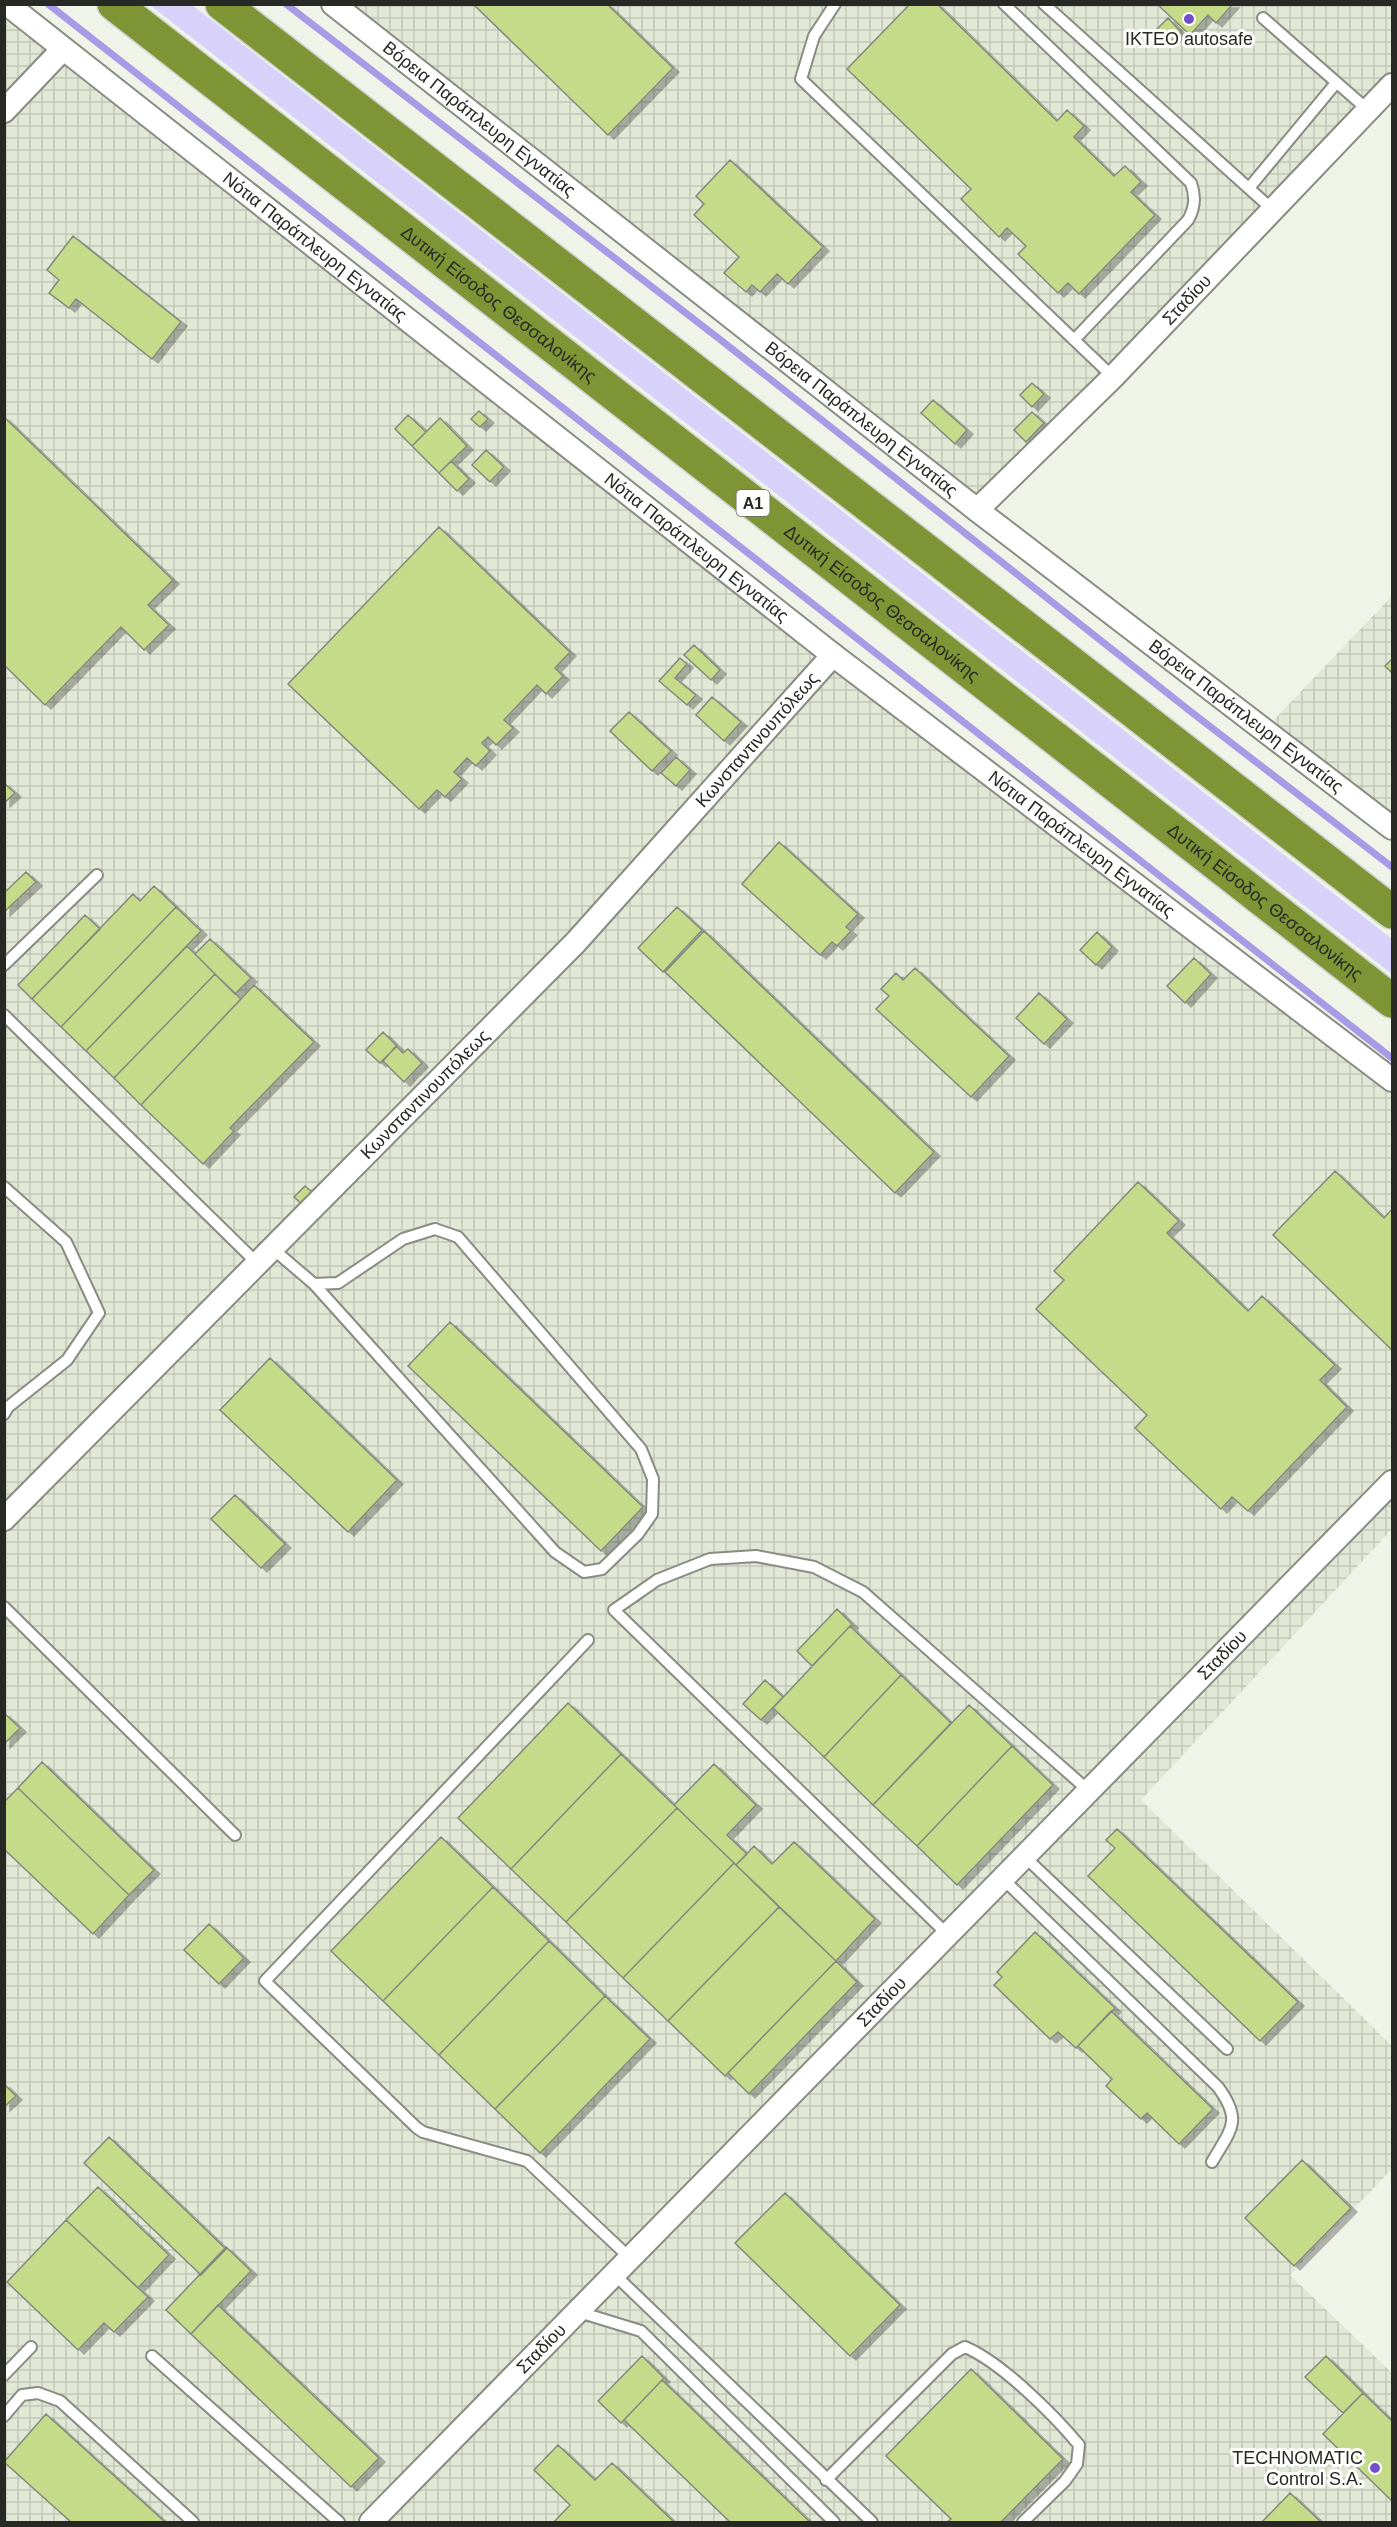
<svg xmlns="http://www.w3.org/2000/svg" width="1397" height="2527" font-family="Helvetica,sans-serif">
  <defs>
    <pattern id="industrial-grid" width="8" height="8" patternUnits="userSpaceOnUse" patternTransform="scale(1.5)"><rect width="8" height="8" fill="#e2e8d6"/><path d="M0 4h8M4 0v8" fill="none" stroke="#c2c7b8"/></pattern>
    <filter id="shadow"><feDropShadow dx="6" dy="4" stdDeviation="0" flood-color="#0004"/></filter>
  </defs>
  <rect width="100%" height="100%" fill="#f0f3e8"/>
  <path fill="url(#industrial-grid)" d="M4,5L1392,1080V1529L1141,1800L1392,2046V2169L1290,2275L1392,2373V2522H5Z
    M344,5H1392V99L993,511Z
    M1392,596V824L1268,726Z"/>
  <path fill="#d8d2fb" d="M150,5H192L1392,939V974Z"/>
  <g fill="none" stroke-linecap="round" stroke-linejoin="round">
    <path stroke="#a89ae5" stroke-width="7" d="M48,4L1392,1058
      M286,4L722,341L1190,711L1392,867"/>
  </g>
  <path fill="#c5db89" stroke="#85887e" stroke-width="1.5" filter="url(#shadow)" d="M473,4H607L673,68L608,135Z
    M910,4H937L1057,121L1067,110L1084,126L1074,137L1114,176L1125,166L1141,182L1131,192L1155,215L1079,294L1068,283L1058,293L1018,254L1026,246L1007,228L999,237L961,199L971,189L847,69Z
    M1157,4H1233L1216,23L1208,15L1190,35Z
    M1168,18L1181,32L1169,43L1156,30Z
    M730,160L823,247L788,284L777,274L760,292L752,285L746,292L724,273L739,257L694,215L704,204L696,196Z
    M73,236L181,322L152,359L76,299L69,308L49,293L59,280L47,270Z
    M1032,383L1044,394L1032,407L1020,395Z
    M933,400L967,430L955,444L921,413Z
    M479,411L488,419L480,427L471,419Z
    M1032,412L1044,423L1026,442L1014,430Z
    M408,415L426,432L412,446L395,429Z
    M4,417L173,580L148,605L169,625L144,650L121,627L45,705L4,665Z
    M440,418L467,446L439,473L412,446Z
    M486,450L504,467L490,482L472,465Z
    M451,461L469,479L457,491L439,473Z
    M439,527L570,652L555,668L563,676L546,694L537,685L504,720L513,728L496,745L488,737L482,743L490,751L476,766L467,758L454,772L462,779L445,797L437,790L419,809L288,684Z
    M694,645L720,670L711,680L684,655Z
    M680,658L687,664L675,678L696,695L687,705L659,681Z
    M1392,659V673L1385,666Z
    M712,697L741,722L724,741L696,715Z
    M629,712L671,751L652,771L610,731Z
    M676,757L690,770L676,786L661,773Z
    M4,783L15,793L4,803Z
    M779,842L858,914L846,927L851,931L837,946L832,942L820,955L742,884Z
    M26,872L36,882L4,912V893Z
    M154,886L176,907L61,1027L32,999L133,894L140,901Z
    M176,907L201,931L86,1051L61,1027Z
    M677,907L702,930L663,972L638,948Z
    M85,915L100,929L32,999L18,985Z
    M704,931L934,1152L895,1193L665,972Z
    M1097,932L1112,947L1096,965L1080,950Z
    M210,939L251,978L235,994L195,954Z
    M187,946L215,974L114,1078L86,1051Z
    M1194,958L1211,974L1185,1003L1167,986Z
    M915,968L1009,1056L971,1097L876,1009L889,996L881,989L896,973L903,980Z
    M215,974L241,999L141,1105L114,1078Z
    M254,985L314,1042L230,1128L234,1131L203,1164L141,1105Z
    M1039,993L1067,1019L1044,1044L1016,1018Z
    M383,1032L397,1046L380,1063L366,1050Z
    M396,1046L403,1053L408,1049L422,1063L404,1082L383,1061Z
    M1335,1171L1384,1218L1392,1209V1350L1273,1235Z
    M1138,1182L1179,1221L1167,1233L1248,1311L1262,1296L1335,1365L1320,1380L1347,1407L1248,1511L1232,1497L1221,1509L1135,1428L1147,1415L1036,1309L1064,1280L1054,1271Z
    M305,1186L319,1198L308,1210L294,1197Z
    M450,1322L643,1507L601,1551L408,1366Z
    M270,1358L397,1480L348,1532L220,1410Z
    M235,1495L285,1544L261,1568L211,1519Z
    M837,1609L852,1624L812,1666L797,1651Z
    M850,1626L901,1675L824,1757L773,1708Z
    M901,1675L951,1723L873,1805L824,1757Z
    M765,1680L783,1697L761,1720L743,1704Z
    M568,1703L621,1754L511,1869L458,1818Z
    M969,1705L1012,1746L917,1846L873,1805Z
    M4,1713L20,1728L4,1744Z
    M1012,1746L1053,1785L957,1885L917,1846Z
    M621,1754L677,1808L566,1922L511,1869Z
    M42,1762L154,1870L129,1895L18,1788Z
    M714,1764L756,1805L727,1835L747,1854L736,1865L674,1805Z
    M18,1788L129,1895L93,1934L4,1849V1802Z
    M677,1808L734,1863L623,1978L566,1922Z
    M1117,1829L1298,2002L1260,2041L1088,1876L1115,1848L1106,1840Z
    M441,1837L493,1887L383,2001L331,1951Z
    M794,1842L875,1919L836,1961L736,1865L754,1846L772,1864Z
    M734,1863L779,1907L668,2021L623,1978Z
    M493,1887L549,1941L439,2055L383,2001Z
    M779,1907L836,1961L725,2076L668,2021Z
    M209,1924L244,1958L219,1984L184,1950Z
    M1035,1932L1115,2008L1076,2048L1058,2032L1050,2039L994,1985L1002,1977L997,1972Z
    M549,1941L605,1996L495,2109L439,2055Z
    M836,1961L857,1982L749,2094L728,2073Z
    M605,1996L650,2039L540,2153L495,2109Z
    M1111,2011L1213,2109L1179,2144L1147,2113L1141,2119L1106,2086L1112,2079L1078,2046Z
    M4,2084L16,2096L4,2107Z
    M109,2137L226,2249L201,2275L84,2163Z
    M1302,2160L1351,2208L1294,2266L1245,2218Z
    M98,2187L169,2255L138,2288L66,2220Z
    M785,2193L900,2305L850,2356L735,2243Z
    M66,2220L148,2297L114,2332L104,2323L78,2350L7,2282Z
    M226,2247L251,2271L191,2334L166,2310Z
    M218,2305L379,2458L351,2487L191,2334Z
    M642,2356L664,2378L621,2423L598,2401Z
    M1326,2356L1363,2393L1343,2413L1305,2377Z
    M971,2369L1063,2459L1001,2522H947L951,2519L886,2456Z
    M662,2380L810,2522H730L624,2420Z
    M1363,2393L1392,2421V2501L1323,2434Z
    M46,2414L165,2522H71L4,2462Z
    M558,2445L595,2480L612,2463L674,2522H554L570,2505L534,2470Z
    M1290,2493L1321,2522H1262Z"/>
  <g fill="none" stroke-linecap="round" stroke-linejoin="round">
    <g stroke="#898c83" stroke-width="14">
      <path id="lane" d="M835,4L814,36L801,79L1113,377
        M1004,4L1191,183C1196,197 1195,208 1188,220L1074,340
        M1044,4L1273,210
        M1263,18L1368,110
        M1249,188L1336,83
        M4,965L97,875
        M4,1015L258,1264
        M4,1187L66,1242L99,1313L67,1360L8,1407L4,1414
        M273,1249L314,1284L338,1283L403,1239L435,1229L458,1237L641,1449L653,1479L652,1514L638,1534L602,1569L584,1572L555,1552L314,1284
        M4,1607L235,1835
        M588,1640L265,1981L417,2128L423,2132L527,2161L631,2259
        M1025,1857L1227,2049
        M1003,1879L1218,2087C1243,2121 1231,2129 1212,2162
        M948,1935L614,1610L657,1580L710,1559L756,1556L814,1567L863,1592L1089,1791
        M615,2275L872,2522
        M579,2312L641,2331L834,2522
        M152,2356L339,2522
        M4,2375L31,2347
        M4,2416L22,2395L38,2393L60,2401L193,2522
        M826,2480L952,2354L965,2347C1001,2362 1054,2415 1079,2445L1077,2464L1065,2481L1023,2522"/>
    </g>
    <g stroke="#898c83" stroke-width="26">
      <g id="street">
        <path id="s1" d="M7,4L833,655L1392,1080"/>
        <path id="s2" d="M333,4L977,510L1392,828"/>
        <path d="M4,111L63,49"/>
        <path id="s3" d="M977,510L1113,377L1392,85"/>
        <path id="s4" d="M4,1519L576,942L833,655"/>
        <path id="s5" d="M371,2522L1392,1482"/>
      </g>
    </g>
    <g stroke="#d0d0cf" stroke-width="36">
      <g id="highway">
        <path id="s6" d="M114,4L1392,1001"/>
        <path d="M222,4L1392,912"/>
      </g>
    </g>
    <use href="#lane" stroke="#fff" stroke-width="10"/>
    <use href="#street" stroke="#fff" stroke-width="22"/>
    <use href="#highway" stroke="#7f9535" stroke-width="33"/>
  </g>
  <g fill="#7250c9" stroke="#fefffd" stroke-width="2">
    <circle cx="1189" cy="19" r="6"/>
    <circle cx="1375" cy="2468" r="6"/>
  </g>
  <g text-anchor="middle" dominant-baseline="central" stroke-width="6" stroke-linejoin="round" paint-order="stroke">
    <rect fill="#fefffd" stroke="#686966" stroke-width="1.5" x="736.5" y="490" width="33" height="26" rx="4.5"/>
    <g font-size="16" font-weight="bold" fill="#282925">
      <text x="753" y="503">Α1</text>
    </g>
    <g font-size="18" fill="#282925" stroke="#fefffd">
      <text x="1189" y="39">ΙΚΤΕΟ autosafe</text>
      <text x="1363" y="2458" text-anchor="end">TECHNOMATIC<tspan x="1363" dy="21">Control S.A.</tspan></text>
    </g>
    <g font-size="18" fill="#282925" stroke="#fefffd">
      <text stroke="none"><textPath href="#s2" startOffset="186">Βόρεια Παράπλευρη Εγνατίας</textPath></text>
      <text stroke="none"><textPath href="#s1" startOffset="392">Νότια Παράπλευρη Εγνατίας</textPath></text>
      <text stroke="none"><textPath href="#s3" startOffset="297">Σταδίου</textPath></text>
      <text stroke="none"><textPath href="#s6" startOffset="488">Δυτική Είσοδος Θεσσαλονίκης</textPath></text>
      <text stroke="none"><textPath href="#s2" startOffset="672">Βόρεια Παράπλευρη Εγνατίας</textPath></text>
      <text stroke="none"><textPath href="#s1" startOffset="878">Νότια Παράπλευρη Εγνατίας</textPath></text>
      <text stroke="none"><textPath href="#s6" startOffset="974">Δυτική Είσοδος Θεσσαλονίκης</textPath></text>
      <text stroke="none"><textPath href="#s2" startOffset="1158">Βόρεια Παράπλευρη Εγνατίας</textPath></text>
      <text stroke="none"><textPath href="#s4" startOffset="1084">Κωνσταντινουπόλεως</textPath></text>
      <text stroke="none"><textPath href="#s1" startOffset="1364">Νότια Παράπλευρη Εγνατίας</textPath></text>
      <text stroke="none"><textPath href="#s6" startOffset="1460">Δυτική Είσοδος Θεσσαλονίκης</textPath></text>
      <text stroke="none"><textPath href="#s4" startOffset="598">Κωνσταντινουπόλεως</textPath></text>
      <text stroke="none"><textPath href="#s5" startOffset="1215">Σταδίου</textPath></text>
      <text stroke="none"><textPath href="#s5" startOffset="729">Σταδίου</textPath></text>
      <text stroke="none"><textPath href="#s5" startOffset="243">Σταδίου</textPath></text>
    </g>
  </g>
  <rect width="1397" height="2527" fill="none" stroke="#282925" stroke-width="12"/>
</svg>
